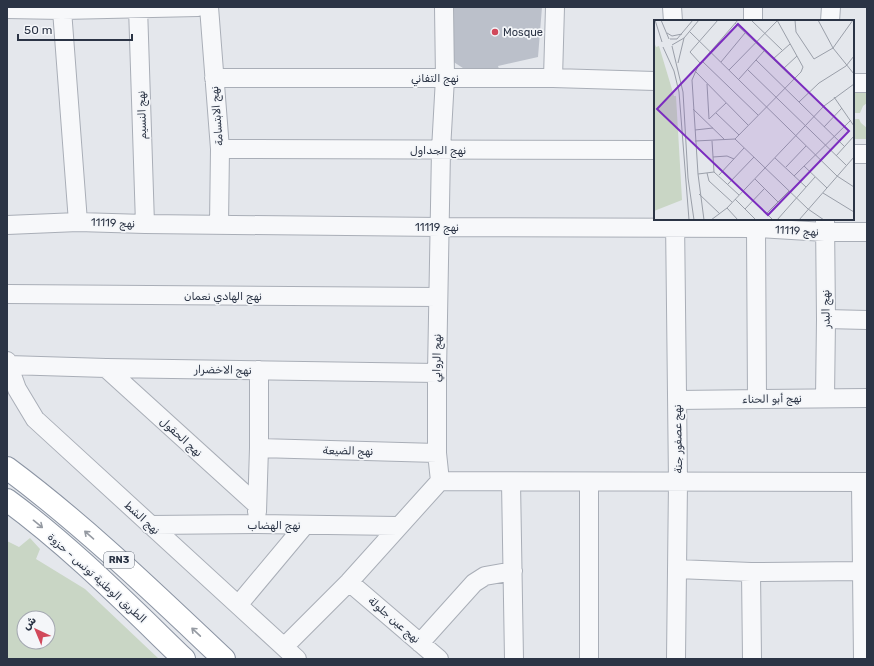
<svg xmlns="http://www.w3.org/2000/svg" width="874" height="666" font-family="Rubik,Cairo,sans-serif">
  <rect width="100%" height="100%" fill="#e4e7ec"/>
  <path fill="#c9d6c5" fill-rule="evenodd" d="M853,89L867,90V103L863,106L860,113H853Z
    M853,119H859L861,123L867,128V139H853Z
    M30,538L40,549L36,559L85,589L159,659H7V541L19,547ZM24,618H48V642H24Z"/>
  <path fill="#bbc0ca" d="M451,7H542L538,57L498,66L500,72L466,70L449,59Z"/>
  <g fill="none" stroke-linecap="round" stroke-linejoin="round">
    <g stroke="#a9aeb7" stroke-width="20">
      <path id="minor" d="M138,7L145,224
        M209,7L220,149L219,224
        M672,7L673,21
        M7,9L62,10L198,7
        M62,10L78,222
        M753,21V7
        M830,21L831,7
        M214,78H553L655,81
        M553,78L555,7
        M853,83H867
        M220,149L655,150
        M853,154H867
        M675,219L678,482L676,659
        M825,219L826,319L825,398
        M7,225L78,222L145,224L440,227L756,228L825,232H867
        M756,228L757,399
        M7,294L438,297
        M826,319L867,320
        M7,361L17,389L35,419L297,659
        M8,365L106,368L437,373
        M106,368L257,505
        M677,400L867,398
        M259,448L437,453
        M440,481L867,482
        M511,482L514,659
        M861,483L863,659
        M257,512L259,448V370
        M150,525L257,524L398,526
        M677,569L751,572L862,571
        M751,572L752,659
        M349,582L439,659
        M239,604L305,525
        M420,643L474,583L485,576L513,571
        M284,647L349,582L440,481L437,453V373L441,150L445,78L444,7
        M589,659V482"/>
    </g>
    <g stroke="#8b94a3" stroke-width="24">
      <path id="highway" d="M7,468C85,526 154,593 224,659
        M7,500C71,547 127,604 184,659"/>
    </g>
    <use href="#minor" stroke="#f7f8fa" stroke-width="18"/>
    <use href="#highway" stroke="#fff" stroke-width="22"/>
  </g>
  <defs><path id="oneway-shaft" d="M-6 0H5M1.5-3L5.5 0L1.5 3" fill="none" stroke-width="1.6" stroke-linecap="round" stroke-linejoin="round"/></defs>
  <g stroke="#959aa2">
    <use href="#oneway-shaft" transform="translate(38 524) rotate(39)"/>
    <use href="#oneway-shaft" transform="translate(89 535) rotate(-139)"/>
    <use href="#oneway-shaft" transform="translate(196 632) rotate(-137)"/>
  </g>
  <circle fill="#d1495b" stroke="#f4f6f9" stroke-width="1.5" cx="495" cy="32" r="4"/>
  <g text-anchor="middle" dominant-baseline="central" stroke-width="3.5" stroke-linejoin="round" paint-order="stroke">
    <rect fill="#f4f6f9" stroke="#676e7b" stroke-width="1" x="104" y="552" width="30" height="16" rx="3"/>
    <g font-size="10" font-weight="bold" fill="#2b3445">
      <text x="119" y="560">RN3</text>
    </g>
    <g font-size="11" fill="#2b3445" stroke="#f4f6f9" text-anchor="start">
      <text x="503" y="32">Mosque</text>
    </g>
    <g font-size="11" fill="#2b3445" stroke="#f4f6f9">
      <text x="435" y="78">نهج التفاني</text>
      <text transform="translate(142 115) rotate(-92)">نهج النسيم</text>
      <text transform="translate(217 116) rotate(-95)">نهج الابتسامة</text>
      <text x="438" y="150">نهج الجداول</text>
      <text transform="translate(113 223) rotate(2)">نهج 11119</text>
      <text x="437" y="227">نهج 11119</text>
      <text transform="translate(797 231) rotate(3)">نهج 11119</text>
      <text x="223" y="296">نهج الهادي نعمان</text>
      <text transform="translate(826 309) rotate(-91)">نهج البدر</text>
      <text transform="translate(437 358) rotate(-89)">نهج الروابي</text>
      <text transform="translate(223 370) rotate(1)">نهج الاخضرار</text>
      <text transform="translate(772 399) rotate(-1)">نهج أبو الحناء</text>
      <text transform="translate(181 437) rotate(42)">نهج الحقول</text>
      <text transform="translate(678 439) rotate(-91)">نهج عصفور جنة</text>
      <text transform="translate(348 451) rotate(1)">نهج الضيعة</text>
      <text transform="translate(142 518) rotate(42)">نهج الشط</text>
      <text x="274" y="525">نهج الهضاب</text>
      <text transform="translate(97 578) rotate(42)">الطريق الوطنية تونس - حزوة</text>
      <text transform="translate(394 620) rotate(41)">نهج عين جلولة</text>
    </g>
  </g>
  <g transform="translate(654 20)">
    <rect width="200" height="200" fill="#e4e7ec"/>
    <path d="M0,22L2,27L5,26L20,76H22L28,180L0,191Z" fill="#c9d6c5"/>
    <path fill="none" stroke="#9a9fa9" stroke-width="1" d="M1,0L8,22M7,0L15,19M97,0L128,30M141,0L142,12L160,39L179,28L199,0M164,0L179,28L200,54M81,3L140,59M36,12L183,156L200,167M13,13L18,16L28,14M16,19H23L39,0M18,25L30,18L45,0M18,26L29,72L34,158L40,200M9,27L20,51L25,72L35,200M119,39L136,24M102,40L191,127M48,41L104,95M67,42L91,13M24,43L30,18M46,43L36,32L64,0M129,49L143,36M75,50L123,1M94,50L192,145M41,51L94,105M85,59L110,31M53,64L55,99M180,77L200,106M145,82L165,63L192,46L200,36M39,89L71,120M62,93L85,115M55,99L72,83M170,107L188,88M41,110L59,108M81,119L154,189L170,200M41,121L81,119L147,52L149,47L123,0M58,121L60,152L85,175M182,136L200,116M59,137L73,136L80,139M121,138L152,167M150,146L173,168M132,147L152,126M53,153L55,161L78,182M44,154L60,152M65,155L90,128M140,156L197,100M101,159L124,182M74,164L100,137M169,173L200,192M45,174L66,194M81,179L102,200M99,180L119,200M73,188L84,200M91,189L110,169M113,193L135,171M50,200L44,154L38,60L44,46L84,0M57,200L73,188L170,86L200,64M123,200L161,157M145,200L200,137"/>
    <path fill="#7b2cbf" fill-opacity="0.15" stroke="#7b2cbf" stroke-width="2" d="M84,4L195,111L114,195L3,89Z"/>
    <rect width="200" height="200" fill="none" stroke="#2b3445" stroke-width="2"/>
  </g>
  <rect width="874" height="666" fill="none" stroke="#2b3445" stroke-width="16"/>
  <g transform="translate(36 630) rotate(316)"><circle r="19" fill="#f4f6f9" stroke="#a4a8b1"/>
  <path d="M0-3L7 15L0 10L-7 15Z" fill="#d1495b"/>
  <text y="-6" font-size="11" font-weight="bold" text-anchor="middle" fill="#2b3445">ش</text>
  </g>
  <path d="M18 34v6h114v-6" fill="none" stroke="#2b3445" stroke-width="2"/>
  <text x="24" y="34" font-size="12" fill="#2b3445" stroke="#f4f6f9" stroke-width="3" paint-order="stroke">50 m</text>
</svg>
